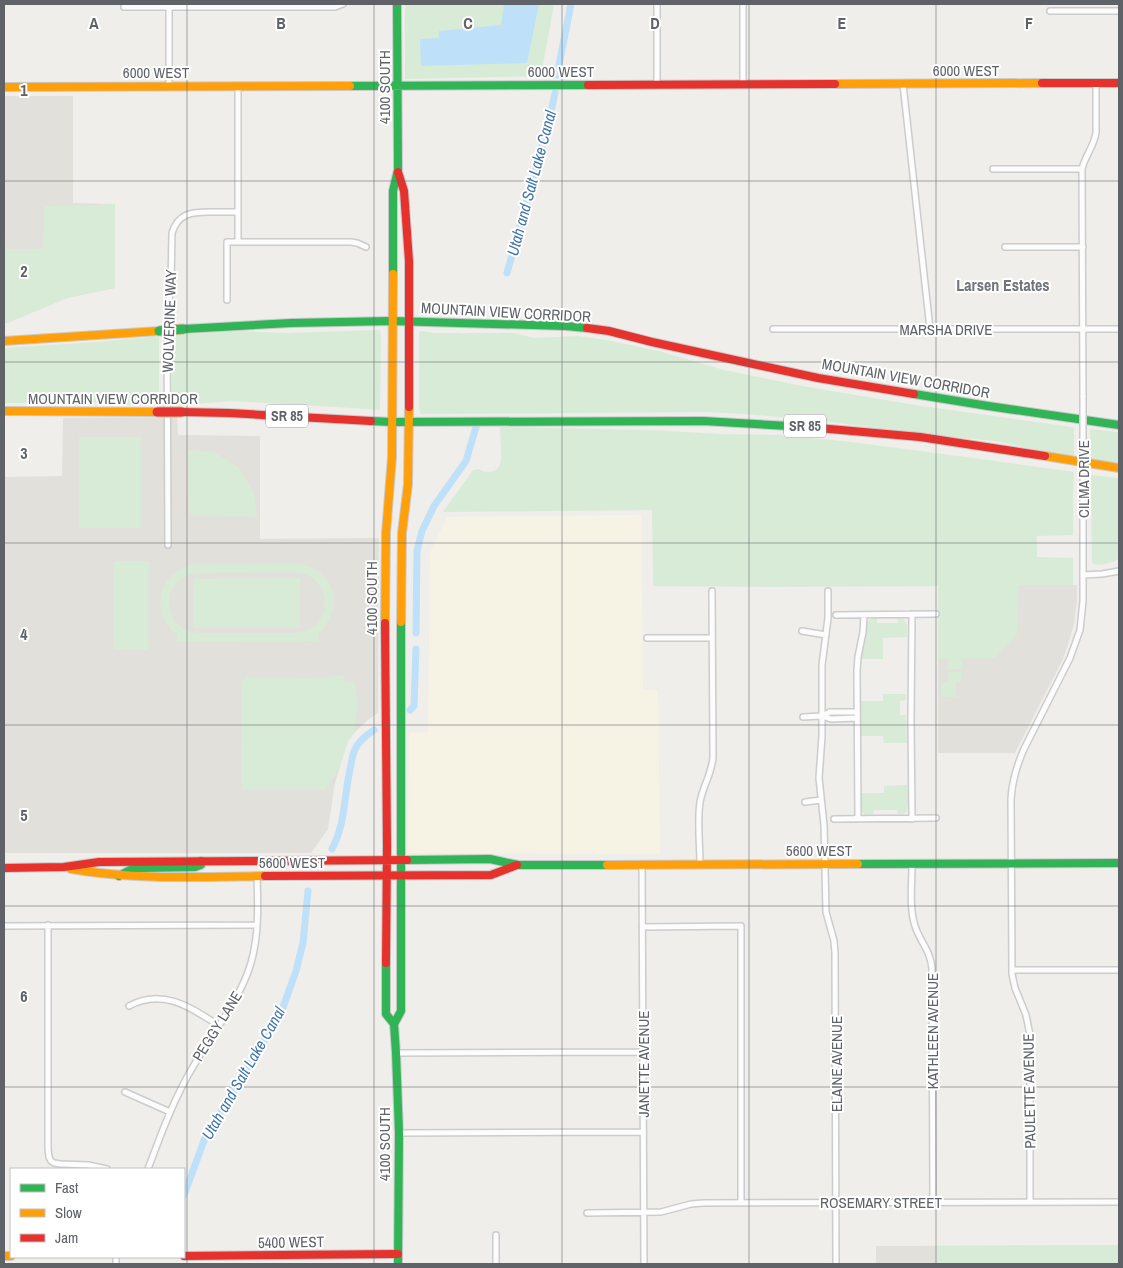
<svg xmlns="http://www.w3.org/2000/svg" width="1123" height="1268" font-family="'Archivo Narrow',sans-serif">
  <rect width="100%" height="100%" fill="#efeeea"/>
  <path fill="#f7f3e4" d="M641,515L643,690H658L660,854L408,853L409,733L428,732L430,553L447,517Z"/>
  <path fill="#e2e0da" d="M4,96H73V203L115,204V288L67,298L7,323H4Z
    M177,417L178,435L260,436V539L379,538L378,713L368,720L354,733L348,741L335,783L328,829L311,853H4V477L62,476L63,418Z
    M1018,585H1077V600L1074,624L1068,645L1062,661L1015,753H938V587Z
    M1119,1245V1264H876V1246Z"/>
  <path fill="#d8ebd6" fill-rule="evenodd" d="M405,4H554L541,76L405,79Z
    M102,204H115V288L67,298L7,323H4V234H6V249H43L44,208H45L46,206L102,205Z
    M380,330L381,336L380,410L337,407L230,401L172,406V335L239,331L287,333Z
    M423,331L433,333H514L534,338L578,336L606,340L659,351L724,370L802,386L915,405L1071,427L1074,428V458L995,441L923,434L823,421L744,414L706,412L420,414V411L419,408V332Z
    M159,336V406L97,403H4V348L97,342Z
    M500,427L651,430L719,434L779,435L851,442L966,457L1074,472L1073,489V535L1037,536V557L1073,558V585H1019L1017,635L994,658L962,659L961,669H948V659H938V587L941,586L772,587L653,586L652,510L443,512L473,470L479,469C488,475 499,472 501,461C502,450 500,438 500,427Z
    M1090,429L1119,432V463L1091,461Z
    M79,437H141V528H79Z
    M188,450L214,452L239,468L254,493L257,517L194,516L189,512Z
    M1091,475L1119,478V559C1111,563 1102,566 1093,564L1092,562Z
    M114,561H149V650H114Z
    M199,564H297C336,568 346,608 318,634V641L177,642V635C147,610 160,567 199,564ZM295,572C335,576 335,629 296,633H194C158,624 162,575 199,573Z
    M300,578V628H193V579Z
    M873,618H877V623H898V618L903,619L907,625V637L883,638V659H861L867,623L869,620Z
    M948,672H961V682H956V697H942V683L948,682Z
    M344,675V682L354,681L358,703L354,733L348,741L339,768L325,790L241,789L242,682L247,677L313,678Z
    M883,694H906V700L900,701V715H906L907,743H884L883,736H860V701H883Z
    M907,785C908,791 909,807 906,812C903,815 901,814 898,814L897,810H874L873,815H865L861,810L860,793H884V786Z
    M1119,1245V1264H937L936,1246Z"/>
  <path fill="#bfe0f9" d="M504,4H539L527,63L421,66L420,39L439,38V31L501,25Z"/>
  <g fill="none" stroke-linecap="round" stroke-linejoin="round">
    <path stroke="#bfe0f9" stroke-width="7" d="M557,75L571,4
      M507,273L549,121L555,93
      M416,633L417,551L422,531L434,506L466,461L476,427
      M410,710L414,706L416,649
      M332,849C346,823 344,792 351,765C352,758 353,751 357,746C361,739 367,735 374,730
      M184,1195L205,1138L281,1013L296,971L303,943L308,891"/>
    <g stroke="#cbcccc" stroke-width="8">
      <path id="street" d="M169,4V86
        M657,4V84
        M743,4V84
        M124,7H335L343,4
        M1050,11H1119
        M903,84L930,329
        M238,86V242
        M993,169H1082
        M1005,247H1083
        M227,300V242H351L357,243L366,247
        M773,329H1119
        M1083,397L1082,169C1085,156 1094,146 1096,133V83
        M168,545L167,317L171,285L172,233C178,213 192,212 210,212C220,212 229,212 238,212
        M1083,575L1102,574L1119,571
        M828,591V618L822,665V736L819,778L824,825L826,912L834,941L835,953L836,1264
        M912,614L911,720L912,819
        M836,615L936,614
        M802,631L826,635
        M647,638H712
        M822,716L830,712H857
        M803,717L822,716L831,719L857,718
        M805,802L821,800
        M834,819L936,818
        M858,819L857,671L858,657L863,632L864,615
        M700,864C700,844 697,822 700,802C703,786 712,773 713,757L712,591
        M912,864C912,883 909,908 915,926C920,942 931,951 932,969L933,1202
        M642,865L644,1264
        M48,925V1149L49,1157L51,1161L54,1163L61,1164L88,1165L107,1169
        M4,926L257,925
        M642,927L741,926V1203
        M1012,970H1119
        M129,1006C163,988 190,1007 218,1025
        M396,1053L643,1052
        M125,1092L170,1112
        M399,1133L643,1132
        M148,1169C161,1134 174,1098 194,1065C213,1032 240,1000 251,963C259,935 258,905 257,876
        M1030,1202V1035L1026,1015L1015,988L1012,974L1011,799C1012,781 1017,765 1024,749L1070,658L1080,630L1083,601V482
        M587,1213L661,1212L691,1204L703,1203L1119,1202
        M496,1235V1264
        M116,1264V1257"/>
    </g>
    <g stroke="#cacacb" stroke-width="10">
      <path id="fast" d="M350,86L588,85
        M393,274V191L398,170L397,4
        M184,329L291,323L392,321L566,326L587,328
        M914,394L988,406L1119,425
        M371,421L392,422L703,421L807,427
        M407,860L490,859L518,865H607
        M858,864L1119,863
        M119,876L130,870L141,868L195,867L201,865V861
        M386,963V1014L394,1024L396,1053L399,1133L398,1264
        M394,1024L401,1011V622"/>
    </g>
    <g stroke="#cacacb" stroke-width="10">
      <path id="slow" d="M835,84L1042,83
        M4,87L350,86
        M4,341L159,331
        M4,411L157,412
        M1045,456L1119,468
        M401,622L402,533L408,484L409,407
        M385,623L386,533L392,457L393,274
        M607,865L858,864
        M71,869C135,880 200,877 265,876
        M4,1256H11"/>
    </g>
    <g stroke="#cacacb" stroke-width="10">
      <path id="jam" d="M1042,83H1119
        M588,85L835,84
        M398,172L404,191L409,261V407
        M587,328L609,331L652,342L818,378L914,394
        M182,412L229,413L371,421
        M807,427L920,437L1045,456
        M385,623L387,846L386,963
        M4,868L64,867L99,862L407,860
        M265,876L491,875L517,865
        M184,1256L398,1254"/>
    </g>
    <use href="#street" stroke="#fdfcfc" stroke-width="5"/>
    <use href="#fast" stroke="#30b455" stroke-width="8"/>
    <use href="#slow" stroke="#ff9f0a" stroke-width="8"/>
    <use href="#jam" stroke="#e5322d" stroke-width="8"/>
    <g stroke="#cbcccc" stroke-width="8" stroke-linecap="butt">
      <path id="street-bridge" d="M1083,397V482"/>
    </g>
    <g stroke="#c8b996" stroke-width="11" stroke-linecap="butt">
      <path id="fast-bridge" d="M159,331L184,329"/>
    </g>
    <g stroke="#c8b996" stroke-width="11" stroke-linecap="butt">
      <path id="jam-bridge" d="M157,412H182"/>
    </g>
    <use href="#street-bridge" stroke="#fdfcfc" stroke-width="5"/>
    <use href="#fast-bridge" stroke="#30b455" stroke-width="9"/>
    <use href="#jam-bridge" stroke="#e5322d" stroke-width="9"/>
  </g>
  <path fill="none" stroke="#5f6368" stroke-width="1" stroke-opacity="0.55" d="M187,4V1264M374,4V1264M562,4V1264M749,4V1264M936,4V1264M4,181H1119M4,362H1119M4,543H1119M4,725H1119M4,906H1119M4,1087H1119"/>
  <g text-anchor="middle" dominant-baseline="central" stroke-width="4" stroke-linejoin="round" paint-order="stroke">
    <g fill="#fff" stroke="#8f9295" stroke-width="1">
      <rect x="266" y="404.5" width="42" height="23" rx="4"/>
      <rect x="784" y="414.5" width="42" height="23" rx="4"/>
    </g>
    <g font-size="14" font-weight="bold" fill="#5f6368">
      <text x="287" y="416">SR 85</text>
      <text x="805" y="426">SR 85</text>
    </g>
    <g font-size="15" fill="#5f6368" stroke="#fff">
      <text x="966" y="70">6000 WEST</text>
      <text x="561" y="71">6000 WEST</text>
      <text x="156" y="72">6000 WEST</text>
      <text transform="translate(384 87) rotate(-90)">4100 SOUTH</text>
      <text transform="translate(506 312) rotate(3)">MOUNTAIN VIEW CORRIDOR</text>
      <text transform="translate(169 321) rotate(-88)">WOLVERINE WAY</text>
      <text x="946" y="329">MARSHA DRIVE</text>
      <text transform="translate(906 378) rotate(10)">MOUNTAIN VIEW CORRIDOR</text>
      <text x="113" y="398">MOUNTAIN VIEW CORRIDOR</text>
      <text transform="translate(1083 479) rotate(-90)">CILMA DRIVE</text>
      <text transform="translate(371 598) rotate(-90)">4100 SOUTH</text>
      <text x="819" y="850">5600 WEST</text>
      <text x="292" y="862">5600 WEST</text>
      <text transform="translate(217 1026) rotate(-58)">PEGGY LANE</text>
      <text transform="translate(932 1031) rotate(-90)">KATHLEEN AVENUE</text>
      <text transform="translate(643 1064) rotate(-90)">JANETTE AVENUE</text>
      <text transform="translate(836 1064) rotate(-90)">ELAINE AVENUE</text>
      <text transform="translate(1029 1091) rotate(-91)">PAULETTE AVENUE</text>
      <text transform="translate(384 1144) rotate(-90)">4100 SOUTH</text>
      <text x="881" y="1202">ROSEMARY STREET</text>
      <text transform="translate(291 1242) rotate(-1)">5400 WEST</text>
    </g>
    <g font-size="16" font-style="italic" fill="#4174aa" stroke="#fff">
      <text transform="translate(531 183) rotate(-75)">Utah and Salt Lake Canal</text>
      <text transform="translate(243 1073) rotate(-60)">Utah and Salt Lake Canal</text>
    </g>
    <g font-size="16" font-weight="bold" fill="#70757a" stroke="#fff">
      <text x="1003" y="285">Larsen Estates</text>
    </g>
  </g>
  <g font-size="16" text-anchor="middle" font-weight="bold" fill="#5f6368" stroke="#fff" stroke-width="4" stroke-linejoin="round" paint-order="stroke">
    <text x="94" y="29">A</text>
    <text x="281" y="29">B</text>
    <text x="468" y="29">C</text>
    <text x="655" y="29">D</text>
    <text x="842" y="29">E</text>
    <text x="1029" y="29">F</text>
    <text x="24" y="96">1</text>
    <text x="24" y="277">2</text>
    <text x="24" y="459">3</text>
    <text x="24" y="640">4</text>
    <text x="24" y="821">5</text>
    <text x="24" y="1002">6</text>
  </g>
  <rect width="1123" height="1268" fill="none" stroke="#5f6368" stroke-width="10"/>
  <rect x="10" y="1168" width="175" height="90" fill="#ffffff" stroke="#bfc1c3"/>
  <rect x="20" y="1184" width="25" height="8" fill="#30b455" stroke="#bfc1c3"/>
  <text x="55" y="1193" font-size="15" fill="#5f6368">Fast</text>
  <rect x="20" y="1209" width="25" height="8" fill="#ff9f0a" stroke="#bfc1c3"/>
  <text x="55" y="1218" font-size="15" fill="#5f6368">Slow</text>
  <rect x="20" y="1234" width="25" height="8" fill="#e5322d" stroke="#bfc1c3"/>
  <text x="55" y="1243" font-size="15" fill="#5f6368">Jam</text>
</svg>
